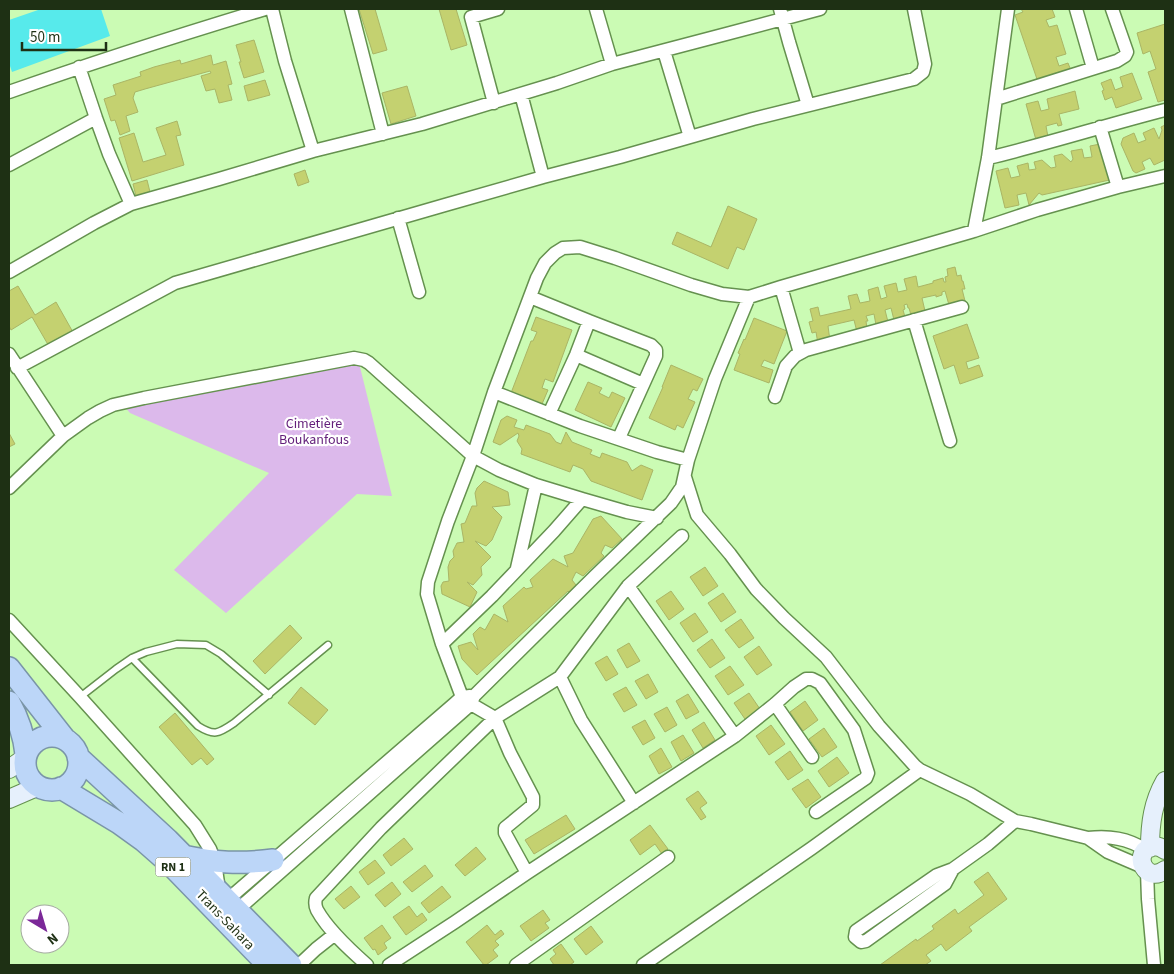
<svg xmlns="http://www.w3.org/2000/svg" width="1174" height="974" font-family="'Source Sans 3',sans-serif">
  <rect width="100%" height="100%" fill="#cbfbb4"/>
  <path fill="#dcb9eb" d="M359,363L392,496L357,494L226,613L174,570L269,473L130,413L124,406Z"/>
  <path fill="#57eaeb" d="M41,9H101L110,36L12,72L9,63V20Z"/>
  <path fill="#c4d170" stroke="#aab565" d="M359,9H375L387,50L373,54Z
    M439,9H456L467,45L451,50Z
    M1021,9H1052L1055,17L1046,20L1049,27L1057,25L1066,54L1056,57L1059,66L1068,63L1072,73L1039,85L1015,15L1023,12Z
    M1165,24V100L1158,102L1148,72L1156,69L1150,51L1143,54L1137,33Z
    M254,40L264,72L244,78L239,62H241L236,45Z
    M211,55L213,65L226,61L232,84L228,85L232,100L219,103L215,89L206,91L201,76L211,73L210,71L145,89L135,92L133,98L138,112L126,116L130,131L120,135L115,120L111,121L104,99L116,95L113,85L141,76L140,72L154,67L180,60L181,64Z
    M1132,73L1142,99L1116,108L1112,97L1105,100L1102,91L1104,90L1101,83L1111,79L1115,90L1123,87L1120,77Z
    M265,80L270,95L248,101L244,86Z
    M407,86L416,116L391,124L382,93Z
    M1075,91L1079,109L1059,114L1062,125L1058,126L1057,123L1046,126L1048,137L1036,140L1026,104L1038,101L1041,111L1049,109L1047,99Z
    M177,121L181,135L176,136L184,165L132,181L119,138L134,133L143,162L166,155L156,128Z
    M1165,125V160L1154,165L1150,158L1142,162L1145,169L1136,173L1133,171L1121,144L1123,138L1134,133L1138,143L1146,140L1143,133L1154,128L1159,139L1162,130L1161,127Z
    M1100,144L1114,179L1042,195L1039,193L1029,205L1026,193L1017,195L1019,205L1005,208L996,171L1008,168L1011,178L1020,176L1017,166L1028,163L1029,170L1036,169L1034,162L1042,160L1051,168L1056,167L1054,156L1062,154L1071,162L1073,159L1071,151L1082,149L1084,158L1092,157L1090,146Z
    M305,170L309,182L298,186L294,174Z
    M147,180L150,192L136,196L133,184Z
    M728,206L757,219L744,250L737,247L728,269L672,244L677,232L711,247Z
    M955,267L957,276L961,275L962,281H963L965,289H962L965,301L949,305L945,291L942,292V295L936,297V295L922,298L925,311L911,315L909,308H908L907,304L904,305L905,309L903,310L905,317L894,320L891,308L885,310L888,322L876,325L874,314L866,316L868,321H866L867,329L857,332L854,320L828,326L830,341L818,344L816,332L812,333L809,322L813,321L810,309L818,307L820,316L851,309L848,296L857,294L860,303L870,301L868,290L878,287L881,299L887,297L884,286L896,283L898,292L907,290L904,279L916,276L918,287L933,283V281L943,278L944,282H946L945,277L948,276L947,269Z
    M18,286L35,315L56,302L74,334L50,348L32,317L11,330L9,326V291Z
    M536,317L572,330L553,382L545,379L542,388L548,390L542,404L511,393L531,341H533L537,332L531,330Z
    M754,318L787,331L774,364L764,360L761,366L773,370L769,383L734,370L740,354L738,353L744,339L745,340Z
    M967,324L979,358L966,362L968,369L979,365L983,376L960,384L954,365L944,369L933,336Z
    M671,365L703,379L697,391L693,389L688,399L695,402L683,428L677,425L675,430L649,418L663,387H662Z
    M588,382L602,388L599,393L609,398L612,392L625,398L611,427L575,410Z
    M507,416L517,420L514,427L524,430L526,425L550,434L556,442L561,444L566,432L572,442L592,450L590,454L600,458L602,453L627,462L632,471L641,465L653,470L642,500L591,481L583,469L573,465L570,472L521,454L522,449L517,441L519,436L518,433L500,445L493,442L501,420Z
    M9,433L15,444L9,447Z
    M484,481L508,492L510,505L492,507L502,517L492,540L486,546L475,541L491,557L481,567L482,575L473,585L467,582L477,592L470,607L442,594L441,586L443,582L449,581L448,567L450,561L454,557L453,551L457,543L464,542L461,524L465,523L472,506H477L475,493L477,488Z
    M601,516L622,539L612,548L605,545L601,553L604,556L583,576L576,572L572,580L576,585L569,592L568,591L477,675L462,659L458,646L471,642L478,650L473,634L480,627L485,630L494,614L508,622L503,606L524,587L526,589L533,587L530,580L553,559L568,567L564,556L573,553L593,519Z
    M705,567L718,586L703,596L690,577Z
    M671,591L684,609L669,620L656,601Z
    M723,593L736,612L721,622L708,603Z
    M695,613L708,632L693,642L680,623Z
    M741,619L754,638L739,648L725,630Z
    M290,625L302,638L265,674L253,661Z
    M712,639L725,658L710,668L697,650Z
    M629,643L640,661L627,668L617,650Z
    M759,646L772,665L757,675L744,657Z
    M607,656L618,674L606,681L595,663Z
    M730,666L744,685L728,695L715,676Z
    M648,674L658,692L646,699L635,681Z
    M301,687L328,710L315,725L288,703Z
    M626,687L637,705L624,712L613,694Z
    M749,693L762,712L747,722L734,703Z
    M688,694L699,712L686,719L676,701Z
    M805,701L818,720L803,731L790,712Z
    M667,707L677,725L665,732L654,714Z
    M175,713L214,759L207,765L201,758L192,765L159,727Z
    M645,720L655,738L643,745L632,727Z
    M704,722L715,740L703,748L692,730Z
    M771,725L785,744L769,755L756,736Z
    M824,728L837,747L822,757L809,739Z
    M683,735L694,753L681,761L671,742Z
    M661,748L672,767L659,774L649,756Z
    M790,751L803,770L788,780L775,762Z
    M837,757L849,773L829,787L818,771Z
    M808,779L821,797L806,808L792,789Z
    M698,791L707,803L700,808L706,817L701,820L686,799Z
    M566,815L575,829L534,854L525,840Z
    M650,825L668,849L662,854L655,844L640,855L630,840Z
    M404,838L413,849L391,866L383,855Z
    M476,847L486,859L465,876L455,865Z
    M375,860L385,873L368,885L359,872Z
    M425,865L433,876L412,892L403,882Z
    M988,872L1007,899L969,927L972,931L946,951L941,944L926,955L931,961L925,965H880L916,939L917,941L934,929L932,926L955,909L958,914L984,895L974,882Z
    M392,882L401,894L385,907L375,895Z
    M351,886L360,897L344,909L335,899Z
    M442,886L451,897L429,913L421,903Z
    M409,906L417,917L422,913L427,920L406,935L393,917Z
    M543,910L550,920L545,923L549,928L531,941L520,926Z
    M382,925L391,938L384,943L387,948L378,955L375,949L373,950L364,938Z
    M487,925L495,935L501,930L504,934L495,941L499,945L493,950L498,956L486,965H484L466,942Z
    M591,926L603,942L586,955L574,939Z
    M561,944L574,962L570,965H554L550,959L556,954L553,950Z"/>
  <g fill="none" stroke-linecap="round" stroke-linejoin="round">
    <g stroke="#65914f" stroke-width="9">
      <path id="service" d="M132,658L198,726C214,736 218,734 234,723L328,645
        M80,697L116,669L132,658L146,652L177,644L206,645L221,654L269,695"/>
    </g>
    <g stroke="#65914f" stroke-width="15">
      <path id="minor" d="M272,9L285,61L313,151
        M351,9L383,134
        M596,9L612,64
        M780,9L789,42L808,105
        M1076,9L1093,68
        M664,51L690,137
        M79,67L96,118L109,154L131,204
        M9,92C94,62 179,35 265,9
        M521,94L543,177
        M996,99L1117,61L1125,56L1127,52L1112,9
        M494,103L471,17L498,9
        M1100,127L1118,187
        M988,158C1047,144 1106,125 1165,110
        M9,165L96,118
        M398,218L419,292
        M974,231L988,158L1008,9
        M9,272L94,223L131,204L219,179L313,151L422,124L557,83L612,64L730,33L820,9
        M781,287L800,353
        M530,297L589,321
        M914,320L950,441
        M9,354L63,436L9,488
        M576,355L643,384
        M17,368L175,283L445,205L543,177L620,157L753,119L914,79L923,72L925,64L914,9
        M494,392L580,426L657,452L688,460
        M775,397L786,366L795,356L806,350L962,307
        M549,414L576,355L589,321L651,345L656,350V356L619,438
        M63,436L88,418L100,411L113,405L144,398L354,358L364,360L369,363L473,456L499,470L536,485L582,499
        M685,477L697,515L730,554L756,589L784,618L826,657L879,726L915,766L920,770L970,794L1015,821L1031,824L1088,838L1108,852L1143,867
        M517,568L536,485
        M628,586L735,736
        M9,620L80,697L195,825L210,849L215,862L219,890
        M442,644L492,596L554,531L582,499L627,512L657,518
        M560,677L581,720L634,803
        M775,704L812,757
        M1088,838C1110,836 1127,838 1146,850
        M953,869L945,884L866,941L861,942L855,937L856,931L937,875Z
        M953,869L988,844L1015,821
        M1147,871L1148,899L1154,965
        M527,873L505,833V828L533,805V797L510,753L495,718L471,704L462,697L442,644L427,594L428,582L448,521L473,456L494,392L537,278L545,263L555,253L563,248L580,247L615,258L691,285L722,294L749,297L781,287L974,231L1037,210L1118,187L1165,176
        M226,901L453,705L462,697L470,696
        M236,911L471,704L474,696L595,576L671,503L682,487L688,460L715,379L749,297
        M299,965L316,949L335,934
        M367,965C350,950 328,930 317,910C315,906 315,902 316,898L381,828L495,718L560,677L628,586L682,536
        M389,965L455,922L527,873L735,736L775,704L794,687L806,679H812L820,683L854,730L868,773L866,778L816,812
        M516,965L668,857
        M643,965L812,848L920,770"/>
    </g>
    <g stroke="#65914f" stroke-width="20">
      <path id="secondary" d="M9,769L25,758
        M9,799L39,786
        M1150,848C1150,823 1153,802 1165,781
        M1165,850C1161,847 1156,845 1150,847C1132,855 1146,884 1165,870"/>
    </g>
    <g stroke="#7a95a7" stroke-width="24">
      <path id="trunk" d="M9,668L64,738
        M9,702C18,718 24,735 26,754
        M25 763a27 27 0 1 1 54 0a27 27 0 1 1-54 0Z
        M78,757L168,840L291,965
        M61,788L119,823L144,841L169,863L268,965
        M183,856C215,863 241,864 273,860"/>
    </g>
    <use href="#service" stroke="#fff" stroke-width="6"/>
    <use href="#minor" stroke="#fff" stroke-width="12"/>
    <use href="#secondary" stroke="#e6f0fc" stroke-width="18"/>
    <use href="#trunk" stroke="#bcd6f8" stroke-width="21"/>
  </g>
  <g text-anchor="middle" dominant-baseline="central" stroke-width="4.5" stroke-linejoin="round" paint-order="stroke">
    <rect fill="#fff" stroke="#626e5a" stroke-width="1" x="155.5" y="857.5" width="35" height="19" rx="4"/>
    <g font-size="12" font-weight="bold" fill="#1e3014">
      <text x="173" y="867">RN 1</text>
    </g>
    <g font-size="14" fill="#631f7a" stroke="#fff">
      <text x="314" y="424">Cimetière<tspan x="314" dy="16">Boukanfous</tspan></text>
    </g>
    <g font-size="14" fill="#1e3014" stroke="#fff">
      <text transform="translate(225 920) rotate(46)">Trans-Sahara</text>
    </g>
  </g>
  <rect width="1174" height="974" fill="none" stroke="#1e3014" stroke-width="20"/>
  <g transform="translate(45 929) rotate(142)"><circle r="24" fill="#ffffff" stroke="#a5aca1"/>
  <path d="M0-4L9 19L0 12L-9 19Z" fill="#7b2898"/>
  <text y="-8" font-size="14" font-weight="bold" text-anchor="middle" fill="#1e3014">N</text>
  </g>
  <path d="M22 42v8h84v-8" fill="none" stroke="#1e3014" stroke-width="2.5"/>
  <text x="30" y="42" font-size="15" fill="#1e3014" stroke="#ffffff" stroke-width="4" paint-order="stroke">50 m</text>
</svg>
